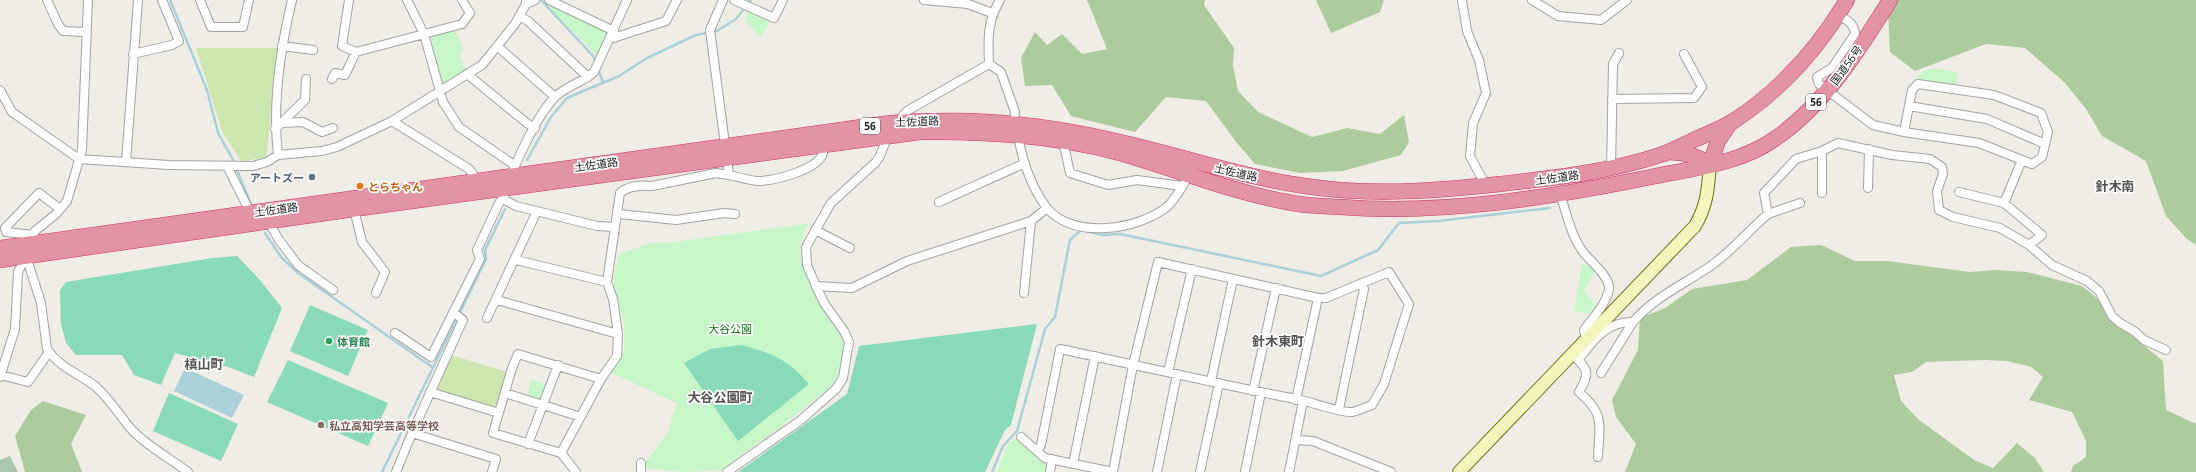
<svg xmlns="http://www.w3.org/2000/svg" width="2196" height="472" font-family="'Open Sans','Noto Sans JP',sans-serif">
  <rect width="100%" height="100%" fill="#f0ece6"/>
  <path fill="#cce6b0" d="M196,48H279L266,158L241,161L222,131Z
    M451,355L507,372L498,406L495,408L436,391Z"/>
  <path fill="#adcc9e" d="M1087,0H1205L1204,5L1234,48L1233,65L1238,91L1258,112L1312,137L1347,128L1380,134L1404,115L1409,142L1401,155L1343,171L1300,173L1255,164L1237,143L1206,101L1166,97L1135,132L1071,116L1052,85L1025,86L1021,58L1035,32L1047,45L1062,34L1082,54L1107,49Z
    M1316,0H1384L1380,12L1331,33Z
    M1881,0H2196V245L2186,238L2166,216L2146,161L2102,136L2086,109L2064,82L2025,48L1986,44L1915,71L1890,52L1888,10Z
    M1821,245L1855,261H1887L1970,272L1995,270L2027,272L2082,286L2108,307L2117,324L2163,361L2166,410L2196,424V472H2071L2073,466L2086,457V441L2072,412L2029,400L2043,377L2031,367L2007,361L1985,360L1926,362L1912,372L1894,375L1901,401L1918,419L1974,460L1993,468L2017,443L2035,458L2044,472H1625L1636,444L1616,417L1612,400L1638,350L1640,318L1665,308L1692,289L1747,280L1791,247Z
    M43,401L86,415L71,444L82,472H25L15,436L31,410Z"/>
  <path fill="#a9c7ad" d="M10,456L18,472H0V460Z"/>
  <path fill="#c7f6c9" d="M545,1L610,32L599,57L544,3Z
    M748,12L770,21L761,38L745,20Z
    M456,29L463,51L459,56L467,70L443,84L430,37Z
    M1934,68L1958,73L1957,85L1914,80L1923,71Z
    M811,223L805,228L800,249L802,264L821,305L842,334L845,344L839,372L834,384L779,428L721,470L686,472L651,469L643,466L667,434L677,403L612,373L624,351V322L613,282L619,254L651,243L674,242Z
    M1582,263L1595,270L1584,291L1596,306L1591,314L1574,311Z
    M531,380L548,385L542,401L527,396Z
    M1017,438L1042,460L1049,462L1046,472H997L1009,443Z"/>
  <path fill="#89dab8" d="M237,256L259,279L282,308L254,377L228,367L175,353L161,385L134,375L122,355H76L66,343L61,324L60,290L66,282L212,258Z
    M310,305L368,330L348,376L290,351Z
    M1037,324L1011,425L1005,430L985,472H738L847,394L859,346Z
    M741,345C774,354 786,358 809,384L738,441L684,363L710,349Z
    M288,360L388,403L368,446L267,402Z
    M169,393L238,424L221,461L153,431Z"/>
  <path fill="#aad1da" d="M185,368L244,395L232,418L174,391Z"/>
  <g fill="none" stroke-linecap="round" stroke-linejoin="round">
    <path stroke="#aad1da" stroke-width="2.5" d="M170,0L207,90L218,133L232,158L251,204
      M541,0L593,56L596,62
      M598,69L603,82
      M527,160L551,117L567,98L619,76L647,58L696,35L717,31L736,19L751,0
      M265,233L281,257L298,273L432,367
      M382,472L486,259L485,250L505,209
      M992,472L1003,446L1017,431L1045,329L1055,317L1070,240L1081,230L1103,235L1120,234L1321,276L1378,250L1399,223L1439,221L1550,208"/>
    <g stroke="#a3a3a3" stroke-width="10">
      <path id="street" d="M47,0L58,24L63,31L86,32
        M200,0L211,27H243L249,0
        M349,0L342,46L356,52L462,24L470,13L462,0
        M407,0L424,34L443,102L459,127L514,165
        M549,0L614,31
        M734,0L774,18L783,0
        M924,0L968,4L992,13
        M1462,0L1467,31L1479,60L1486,93L1473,123L1470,156L1486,186
        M1532,0L1558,16L1601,20L1627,0
        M526,4L535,0
        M519,16L528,21L588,77
        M610,39L666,21L677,0
        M282,46L313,50
        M497,46L555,97
        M133,54L172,45L179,41L162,0
        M989,64L1001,72L1015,112L1014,123
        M989,64C988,40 987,21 1000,0
        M467,74L528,124L535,128
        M332,79L335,73L345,75L356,52
        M0,90L12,112L79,159L169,165L253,166L267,162L278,155L322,151L337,147L392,121L482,65L515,24L526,4V0
        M1612,99L1694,98L1702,87L1684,54
        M1909,106L1987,119L2045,144
        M392,121L469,169L478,181
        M897,122L907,111L989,64
        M282,123L303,122L322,132L333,128
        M275,129L305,100L306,79
        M1904,132L1912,90L1918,84L1994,95L2041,113L2048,132L2042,157L2032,164L2022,160
        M1018,134C1021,158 1032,189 1047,208C1073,240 1139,230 1168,206C1176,198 1183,185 1189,176
        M1063,141L1070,173L1108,185L1137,180L1182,186
        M1822,151V193
        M278,155C272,103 280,50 292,0
        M126,162L138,0
        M227,166L250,212
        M1611,168L1613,64L1619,53
        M729,175C738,177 748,180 757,181C774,181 818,170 823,153L822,144
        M1868,188L1869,149
        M1959,192L2004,203
        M1560,194C1567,214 1571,237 1584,253C1591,262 1609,276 1609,288C1608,302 1592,319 1584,330L1586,340
        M939,202L1025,163
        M354,209L362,242L385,272L376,293
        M619,214L676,220L724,213L735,214
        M1768,214L1800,203
        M268,221L279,240L298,265L333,290
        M615,227L597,226L516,206L505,200L504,196C511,171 537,114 556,96C567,86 583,82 594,72L627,0
        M815,230L850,248
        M33,235L6,232L5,228L39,193L60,209
        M28,244L35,231L56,214L67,201L82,150L88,0
        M2029,245L2052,265L2087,281L2099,291L2112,316L2120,323L2134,331L2144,340L2166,350
        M26,256L41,303L47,349C60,368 78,373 95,386C110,399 119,415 132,430C148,447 170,458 188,472
        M516,260L607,282
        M816,286L852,288L907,261L1031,221L1047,208
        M1024,293L1031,221
        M497,300L618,334
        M487,318L537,211
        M395,333L431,357L480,259L477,250L499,203L504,196
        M1574,356C1590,371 1589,374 1579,392C1606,415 1599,425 1598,457
        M1578,360C1593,341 1606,321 1633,322C1654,297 1685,284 1712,265C1734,249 1748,231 1768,214L1764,193L1796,159L1822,151L1838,143L1892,155L1930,159L1942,167L1943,174L1937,191L1939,210L1953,217L2000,228L2029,245L2042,235L2004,203L2022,160L1979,143L1904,132L1873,125L1819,84L1817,77L1832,68L1855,34C1854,23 1847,20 1838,15
        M1168,372L1192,269
        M1601,373L1633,322
        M1,375L28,382L49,352
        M0,377L15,329L18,272L26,256
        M1211,381L1233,279
        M1253,391L1276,288
        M430,392L499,413
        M505,393L581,417
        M1296,400L1318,298
        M1339,409L1364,289L1362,283
        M412,433L463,320L453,312
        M1021,437L1037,451
        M1296,440L1313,441L1391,472
        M528,444L558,365
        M561,453L601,379L617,356L618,334L613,299L607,282L620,193C629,185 641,185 652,186L716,173L729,175L710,30L723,0
        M641,463V472
        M1073,464L1095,356
        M396,472L412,433L496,459L492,472
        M576,472L561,453L493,433L512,368L518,354L601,379
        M727,472L801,420L836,389L843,378L849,342L844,331L824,303L816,286L807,265L806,247L831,203L876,162L880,156L888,135
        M1050,472L1052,459
        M1113,472L1133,365L1158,262L1318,298H1326L1389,272L1409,304L1384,384L1372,405C1366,407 1358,411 1352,412C1341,413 1314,403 1301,400C1221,385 1141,366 1060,349L1041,445L1037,451L1045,458L1113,472
        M1157,472L1177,374
        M1200,472L1219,383
        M1245,472L1261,392
        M1289,472L1303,401"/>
    </g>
    <g stroke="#6a720b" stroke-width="14">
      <path id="secondary" d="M1459,472L1695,226C1707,206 1708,189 1710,165"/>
    </g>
    <g stroke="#d1306c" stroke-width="16">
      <path id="highway" d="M1669,152C1686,153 1697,155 1710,165
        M1710,165L1718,141L1730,123
        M0,248L869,126C893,122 914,121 937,121C1000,119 1060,128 1120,142C1182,156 1242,177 1305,186C1369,196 1435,191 1500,184C1554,178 1609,172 1660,155C1672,151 1683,145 1694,140C1707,134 1720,129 1732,122C1780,91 1818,49 1847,0
        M0,260L361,208L920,132C987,131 1054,135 1120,153C1179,170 1236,194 1298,204C1312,206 1326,206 1340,207C1445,215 1553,197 1656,176C1696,168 1742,163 1776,138C1825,104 1859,50 1890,0"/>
    </g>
    <use href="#street" stroke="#fff" stroke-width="8"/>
    <use href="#secondary" stroke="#f5f6be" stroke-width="12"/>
    <use href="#highway" stroke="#e293a4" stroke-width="15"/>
  </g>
  <circle fill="#5c6f8a" stroke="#fff" stroke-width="1.5" cx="312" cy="177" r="4"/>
  <circle fill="#e8710a" stroke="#fff" stroke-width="1.5" cx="360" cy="186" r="4"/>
  <circle fill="#2e9e5b" stroke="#fff" stroke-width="1.5" cx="329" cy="341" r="4"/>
  <circle fill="#8d6e63" stroke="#fff" stroke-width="1.5" cx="321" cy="425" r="4"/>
  <g text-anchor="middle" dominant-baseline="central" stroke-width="3.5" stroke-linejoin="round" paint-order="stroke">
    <g fill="#fff" stroke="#626262" stroke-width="1">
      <rect x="1806" y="94" width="20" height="16" rx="3"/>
      <rect x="860" y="118" width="20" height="16" rx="3"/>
    </g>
    <g font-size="10" font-weight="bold" fill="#1f1f1f">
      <text x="1816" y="102">56</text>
      <text x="870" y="126">56</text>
    </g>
    <g font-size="11" fill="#1f1f1f" stroke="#fff">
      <text transform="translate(1846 65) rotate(-54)">国道56号</text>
      <text transform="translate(917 121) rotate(-2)">土佐道路</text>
      <text transform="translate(596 164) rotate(-8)">土佐道路</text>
      <text transform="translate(1236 172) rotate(13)">土佐道路</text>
      <text transform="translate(1557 177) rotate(-8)">土佐道路</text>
      <text transform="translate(276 209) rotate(-8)">土佐道路</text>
    </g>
    <g font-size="11" font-weight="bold" fill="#4e5e75" stroke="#fff" text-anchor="end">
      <text x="304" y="177">アートズー</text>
    </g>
    <g font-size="11" font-weight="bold" fill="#c56008" stroke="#fff" text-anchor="start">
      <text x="368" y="186">とらちゃん</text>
    </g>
    <g font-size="11" fill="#127918" stroke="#fff">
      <text x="730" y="328">大谷公園</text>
    </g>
    <g font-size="11" font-weight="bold" fill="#27864d" stroke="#fff" text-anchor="start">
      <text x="337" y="341">体育館</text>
    </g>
    <g font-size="11" font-weight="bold" fill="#785e54" stroke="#fff" text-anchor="start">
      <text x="329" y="425">私立高知学芸高等学校</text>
    </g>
    <g font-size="13" font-weight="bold" fill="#525252" stroke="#fff">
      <text x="2115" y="186">針木南</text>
      <text x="1278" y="341">針木東町</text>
      <text x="204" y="364">槙山町</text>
      <text x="720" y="397">大谷公園町</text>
    </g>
  </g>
</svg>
